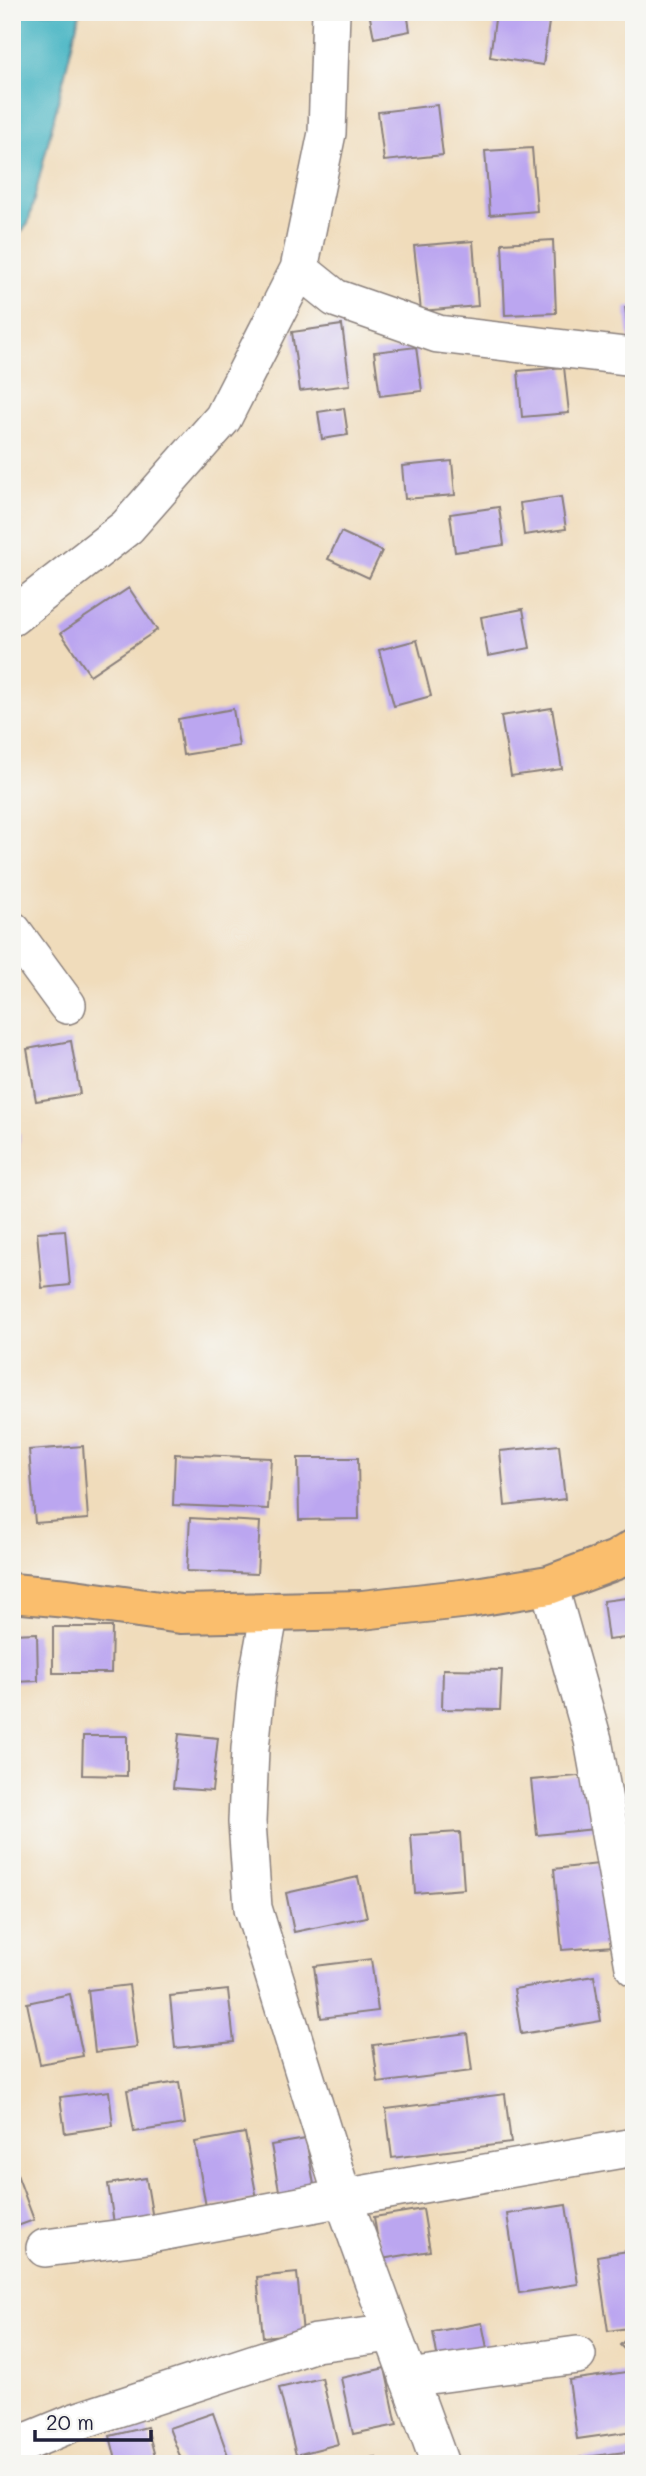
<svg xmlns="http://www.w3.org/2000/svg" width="646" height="2476" font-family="Mali,sans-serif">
  <rect width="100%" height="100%" fill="#f6f6f2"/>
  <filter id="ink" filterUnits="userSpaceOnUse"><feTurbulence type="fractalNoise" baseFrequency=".0143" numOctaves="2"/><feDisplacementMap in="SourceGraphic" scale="14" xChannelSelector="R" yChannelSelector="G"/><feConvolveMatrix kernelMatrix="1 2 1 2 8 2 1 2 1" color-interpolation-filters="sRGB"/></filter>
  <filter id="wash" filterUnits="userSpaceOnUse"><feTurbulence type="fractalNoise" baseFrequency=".00686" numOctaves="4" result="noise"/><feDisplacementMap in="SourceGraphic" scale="28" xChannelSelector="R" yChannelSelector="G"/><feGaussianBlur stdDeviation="1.57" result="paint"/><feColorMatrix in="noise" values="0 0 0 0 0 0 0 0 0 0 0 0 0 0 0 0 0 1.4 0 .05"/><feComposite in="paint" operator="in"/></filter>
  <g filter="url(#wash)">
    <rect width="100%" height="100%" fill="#f0dcbb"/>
    <path fill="#49b6c4" stroke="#366c80" stroke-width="2" d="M12,12H80L28,224L12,243Z"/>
    <g id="blocks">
      <path fill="#bba6f0" d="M369,12H407L410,31L374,38Z
        M496,12H534L550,15L543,65L490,57Z
        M437,105L443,155L384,161L378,112Z
        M532,148L537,211L490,215L485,151Z
        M553,240L556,313L505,315L502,243Z
        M473,241L478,306L421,311L414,246Z
        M634,306V343L630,344L625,307Z
        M342,325L350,385L300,391L292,332Z
        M416,347L422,391L380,396L374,352Z
        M564,367L569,413L522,417L518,371Z
        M344,408L348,435L322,439L318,412Z
        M452,461L455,495L405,499L402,466Z
        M561,497L566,529L524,535L520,503Z
        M499,507L504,545L455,552L450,514Z
        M341,532L382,551L369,578L328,559Z
        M129,588L157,630L90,675L61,633Z
        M523,609L530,648L488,656L481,617Z
        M417,640L431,696L394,706L379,650Z
        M552,708L562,769L511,776L501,716Z
        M233,709L239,746L183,755L178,719Z
        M71,1041L80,1094L36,1101L27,1049Z
        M12,1133H20L18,1199H12Z
        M65,1230L70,1285L42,1288L37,1232Z
        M559,1445L565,1499L505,1506L500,1451Z
        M83,1446L88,1519L35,1523L29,1450Z
        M175,1454L271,1458L268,1509L173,1505Z
        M298,1458H358L359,1519L299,1520Z
        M190,1518L260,1522L257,1574L187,1571Z
        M634,1597V1637L608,1640L603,1601Z
        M53,1627H112L111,1673H53Z
        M37,1633L38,1681L12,1682V1634Z
        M443,1669L502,1670L500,1710L442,1709Z
        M179,1734L218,1738L212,1791L173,1788Z
        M83,1736H127V1776L82,1775Z
        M589,1775L594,1829L537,1835L531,1780Z
        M460,1832L464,1889L415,1893L411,1835Z
        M607,1863L614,1946L562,1950L554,1869Z
        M358,1877L367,1917L294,1932L286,1893Z
        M371,1959L378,2011L321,2018L314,1966Z
        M594,1976L601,2021L521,2034L514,1989Z
        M129,1985L137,2047L95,2052L88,1990Z
        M228,1990L234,2042L175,2048L170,1996Z
        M70,1994L83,2056L40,2064L27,2003Z
        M467,2033L472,2071L378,2083L373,2045Z
        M179,2082L185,2124L134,2132L127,2090Z
        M109,2091L113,2126L65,2133L60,2097Z
        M505,2094L511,2143L392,2158L386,2109Z
        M245,2133L257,2199L206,2207L195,2142Z
        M306,2139L317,2202L282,2208L271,2145Z
        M12,2161L34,2220L12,2228Z
        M146,2178L155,2231L116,2237L108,2184Z
        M566,2205L578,2284L519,2293L507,2214Z
        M423,2209L430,2251L381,2259L374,2217Z
        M634,2250V2327L608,2331L597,2256Z
        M297,2273L303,2333L263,2337L257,2277Z
        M482,2323L490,2363L440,2371L433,2332Z
        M634,2332V2359L620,2345Z
        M385,2368L397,2425L353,2434L341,2378Z
        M634,2371V2431L577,2439L569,2380Z
        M322,2378L338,2444L296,2455L279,2388Z
        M213,2413L231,2464H183L169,2428Z
        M147,2427L157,2464H117L110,2436Z
        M634,2451V2464H578L577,2458Z
        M376,2458L377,2464H352V2462Z"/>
    </g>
  </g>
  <g filter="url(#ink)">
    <use href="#blocks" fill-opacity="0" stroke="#897f7b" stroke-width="2"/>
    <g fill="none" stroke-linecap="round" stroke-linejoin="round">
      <g stroke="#897f7b" stroke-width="40">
        <path id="minor" d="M299,269L335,298L438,334L634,357
          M12,617L127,527L223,418L299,269L327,133L331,12
          M12,930L67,1005
          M549,1585L593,1740L634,1967
          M270,1611L257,1681L250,1749L247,1822L253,1908L343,2198L440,2464
          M45,2248L139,2236L343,2198L634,2147
          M408,2378L577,2355
          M12,2448L75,2422L316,2343L392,2333"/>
      </g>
      <g stroke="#897f7b" stroke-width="42">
        <path id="major" d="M12,1593L67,1598L181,1614L362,1610L470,1598L549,1585L616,1560L634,1549"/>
      </g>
      <use href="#minor" stroke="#fff" stroke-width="37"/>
      <use href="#major" stroke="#fabe6d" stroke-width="38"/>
    </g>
  </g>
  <rect width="646" height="2476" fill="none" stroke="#f6f6f2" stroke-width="42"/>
  <path d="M35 2430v10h116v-10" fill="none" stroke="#22223b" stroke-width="3.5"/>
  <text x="46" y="2430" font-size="21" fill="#22223b" stroke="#f6f6f2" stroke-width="5" paint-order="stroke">20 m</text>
</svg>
